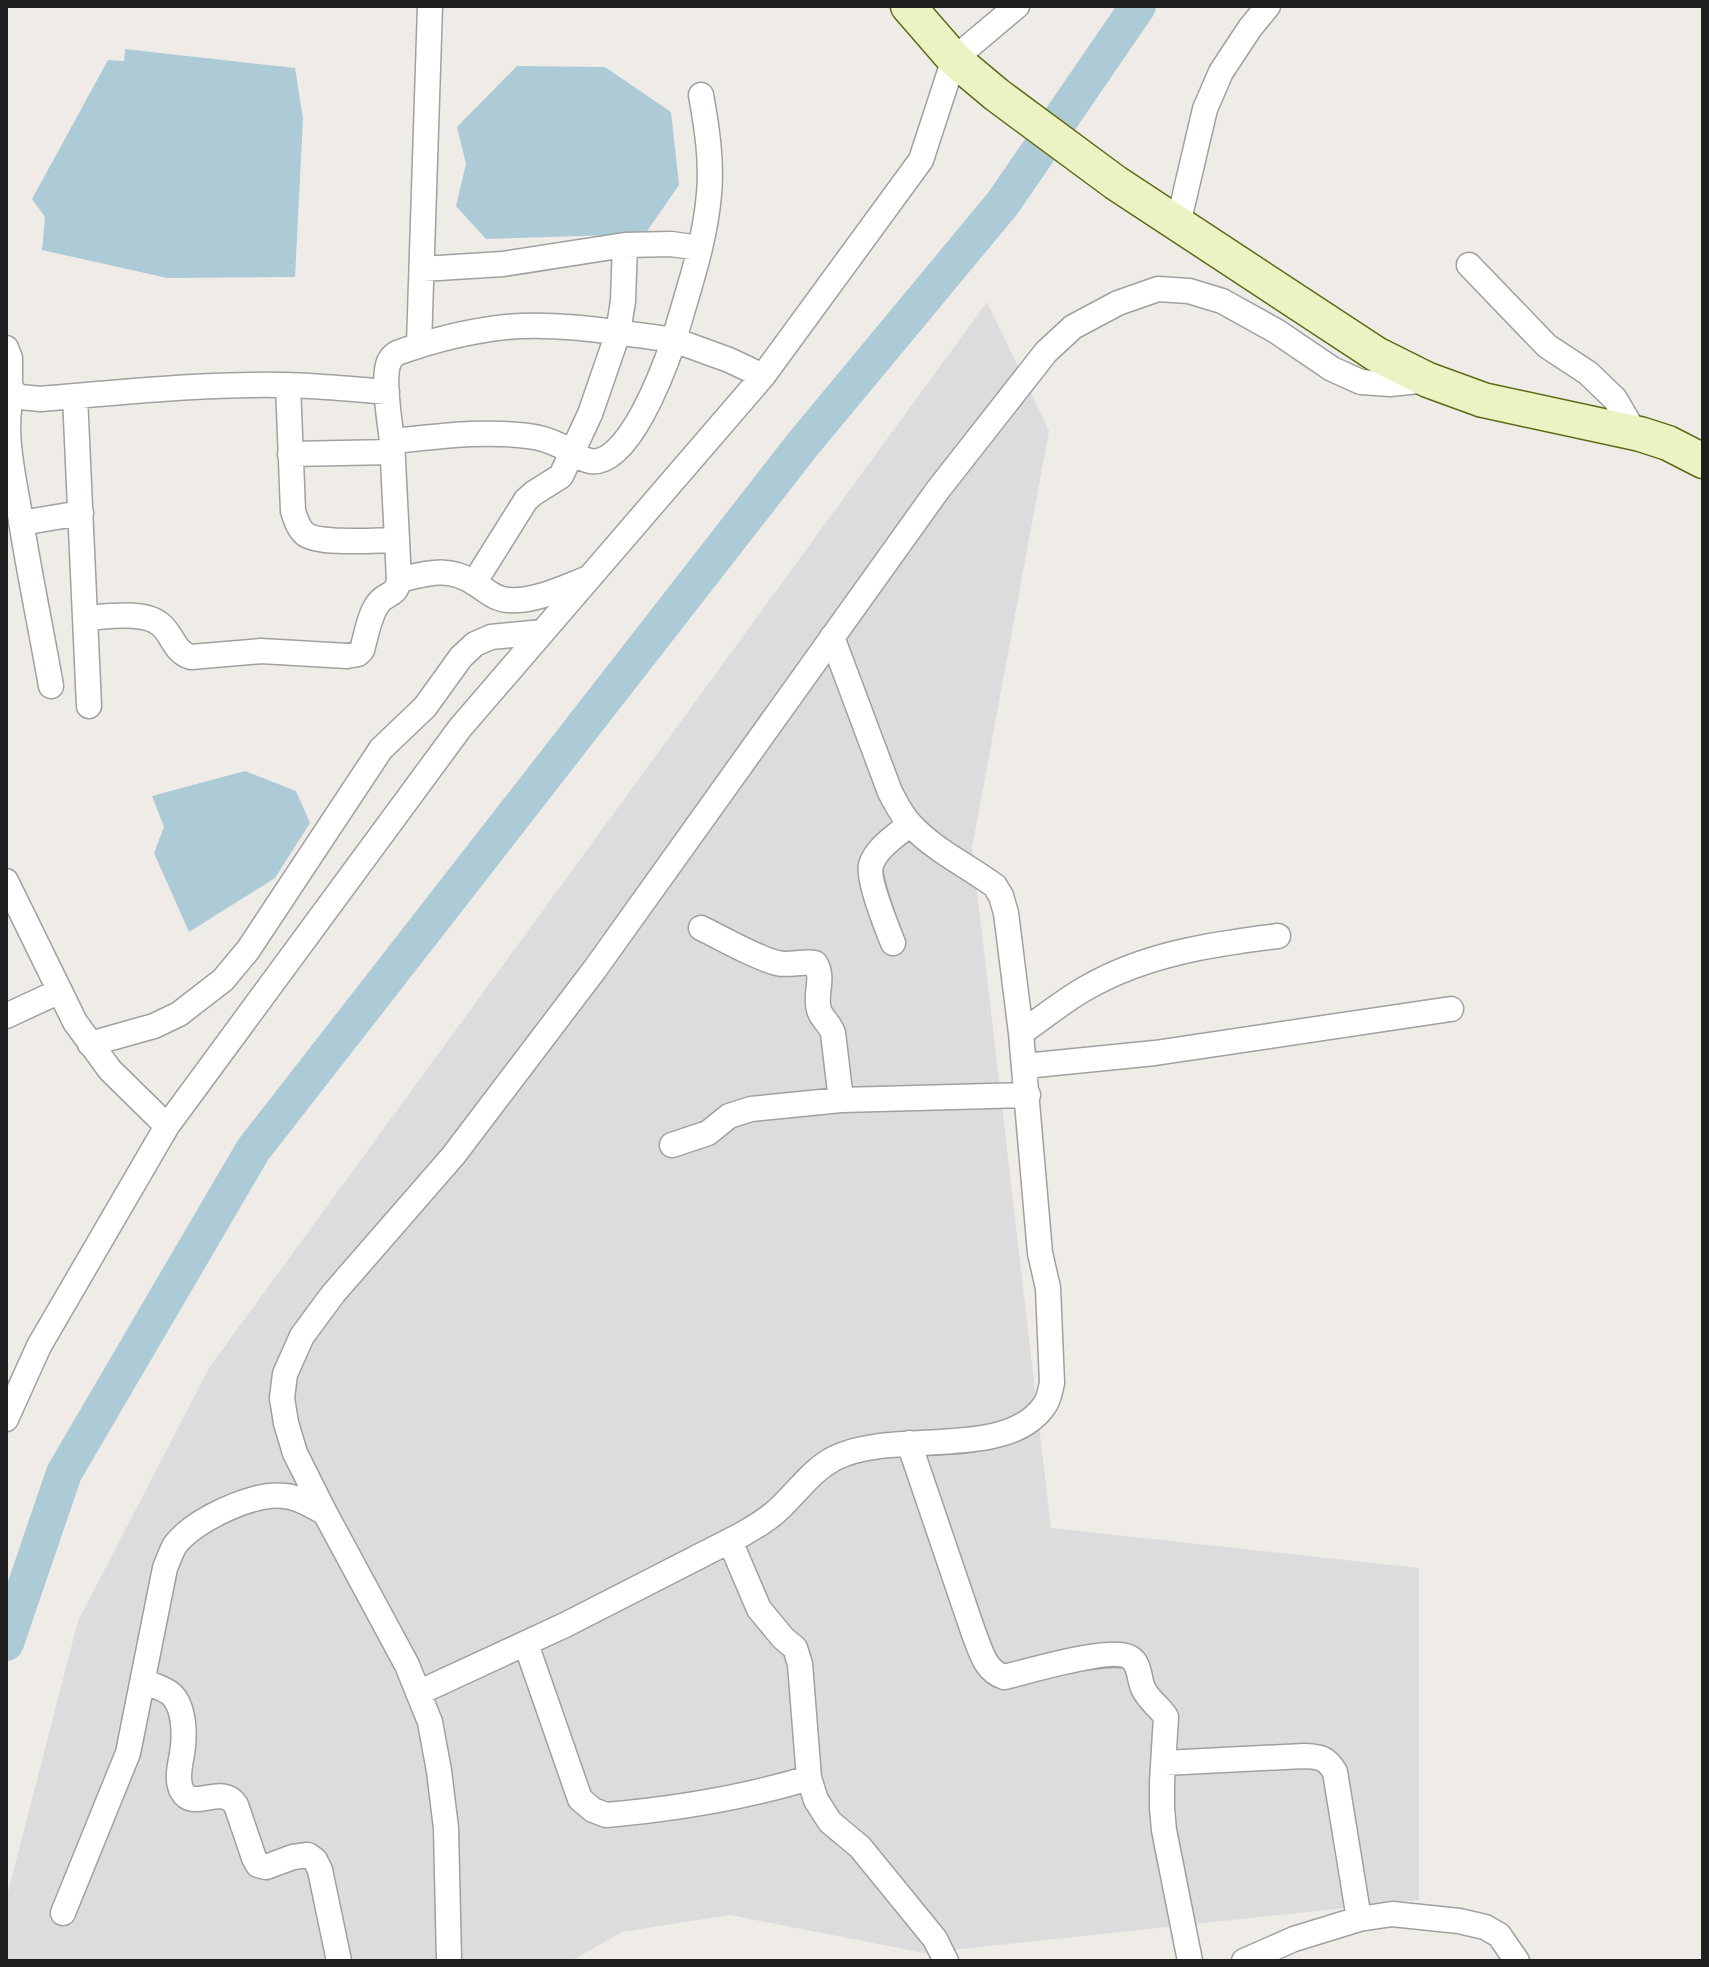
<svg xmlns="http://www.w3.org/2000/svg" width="1709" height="1967" font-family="Cabin,sans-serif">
  <rect width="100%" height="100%" fill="#efece7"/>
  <path fill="#dddcdc" d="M987,302L1049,431L972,848L1051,1528L1419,1568V1900L924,1953L730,1915L622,1932L571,1961H6L7,1896L78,1621L209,1368Z"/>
  <path fill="#adcbd7" d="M125,49L295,68L303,118L295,277L167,278L42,250L45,217L32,199L108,60L124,61Z
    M517,66L605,67L671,112L679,185L645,234L486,239L456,206L466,164L457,127Z
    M245,771L296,791L310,823L275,878L189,932L154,853L164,827L152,796Z"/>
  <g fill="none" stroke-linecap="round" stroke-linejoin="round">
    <path stroke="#adcbd7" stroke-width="36" d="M6,1643L64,1473L253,1150L803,444L1003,203L1138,6"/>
    <g stroke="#a0a0a0" stroke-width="27">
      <path id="street" d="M701,95C707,128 712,161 709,194C705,244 687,293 674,340C619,333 562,322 506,327C469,331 433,340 397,353C393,356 391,357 389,362C382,378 390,423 392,441C436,437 483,430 528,436C539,437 553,442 563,447C571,452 580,459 590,461C628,468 664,369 674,340L729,360L763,376
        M1178,224L1205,109L1221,72L1250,28L1268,6
        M1469,265L1547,346L1588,373L1615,399L1635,433
        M422,269L503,264L625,245L671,244L700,248
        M419,345L430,6
        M6,348L10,358V384L13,392L20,397L41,399C110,393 181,386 251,385C297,384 342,388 387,392
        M288,385L293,511C296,520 298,528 305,534C320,545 377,540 397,540
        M13,392C1,426 14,479 20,515C29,572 41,629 51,686
        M75,396L89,706
        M290,454L392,452
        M21,523L81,513
        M399,580C428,573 449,566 476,584C487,591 495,599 508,600C534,602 563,588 586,579
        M474,583L526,500L534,493L561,476L590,414L618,333L623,301L625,245
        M85,618C106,617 145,610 161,625C173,635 174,652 191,657L261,651L347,656L358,654L362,650C366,636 369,617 377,605C385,592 396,598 399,580L392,441
        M6,881L75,1022L110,1070L167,1126
        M701,928C722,938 756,958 777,963C789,966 802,961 815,963C825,978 814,994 819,1010C822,1019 830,1024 833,1033L841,1100
        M893,943C887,928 867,878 871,865C876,848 897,835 910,824
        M6,1016L60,991
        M1021,1033C1043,1018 1064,1000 1088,987C1146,954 1212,944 1278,936
        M90,1044L154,1026L179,1014L223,980L248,950L381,749L425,707L461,657L475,644L491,637L542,632
        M1025,1066L1155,1053L1451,1009
        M672,1145L708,1133L729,1116L751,1109L841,1100L1028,1095
        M6,1419L39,1346L167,1126L460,728L763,376L921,160L954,59L1017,6
        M909,1443L974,1634C981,1651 985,1671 1004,1677C1027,1672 1117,1644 1132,1659C1140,1666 1139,1679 1143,1688C1148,1700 1159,1706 1166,1717L1162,1782V1808L1164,1830L1190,1961
        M730,1541L759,1609L783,1638L795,1648L800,1664L809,1778L816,1800L830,1822L860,1847L935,1939L946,1961
        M526,1644L580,1799L593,1810L606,1815C675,1809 743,1798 809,1778
        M143,1681C152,1685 164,1688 171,1694C185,1707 185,1736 182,1754C180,1765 176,1780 182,1791C193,1812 221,1783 236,1805L254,1858L258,1865L266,1867L293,1857L308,1855L315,1860L320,1870L339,1961
        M418,1693L565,1625L741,1535C755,1527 769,1519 781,1507C799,1490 812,1470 835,1458C892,1429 1006,1461 1044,1406C1049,1400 1050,1391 1052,1383L1048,1288L1040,1253L1021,1033L1006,913L1001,896L995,886C968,866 934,850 911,825C902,816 896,803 890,792L832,637
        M1164,1763L1304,1756C1320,1757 1326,1757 1335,1772L1359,1919
        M63,1913L128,1753L165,1568C168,1561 171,1552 175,1545C194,1520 253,1492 285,1496C299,1497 312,1506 325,1513
        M449,1961L446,1828L439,1771L430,1722L407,1665L325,1513L295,1453L286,1423L282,1398L285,1374L302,1336L333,1294L453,1156L595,969L937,491L1046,352L1073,327L1118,303L1158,289L1189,291L1222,301L1276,331L1332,369L1361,382L1390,384L1428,380
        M1244,1961L1294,1939L1359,1919L1392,1914L1459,1921L1485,1927L1499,1935L1517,1961"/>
    </g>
    <g stroke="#5d6a13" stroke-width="37">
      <path id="secondary" d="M908,6L954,59L997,95L1116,183L1376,354L1428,380L1483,400L1640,434L1668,443L1703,461"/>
    </g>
    <use href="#street" stroke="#fff" stroke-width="24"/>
    <use href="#secondary" stroke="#edf2c2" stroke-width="34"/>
  </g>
  <rect width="1709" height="1967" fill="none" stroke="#1f1f1f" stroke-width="16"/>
</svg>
